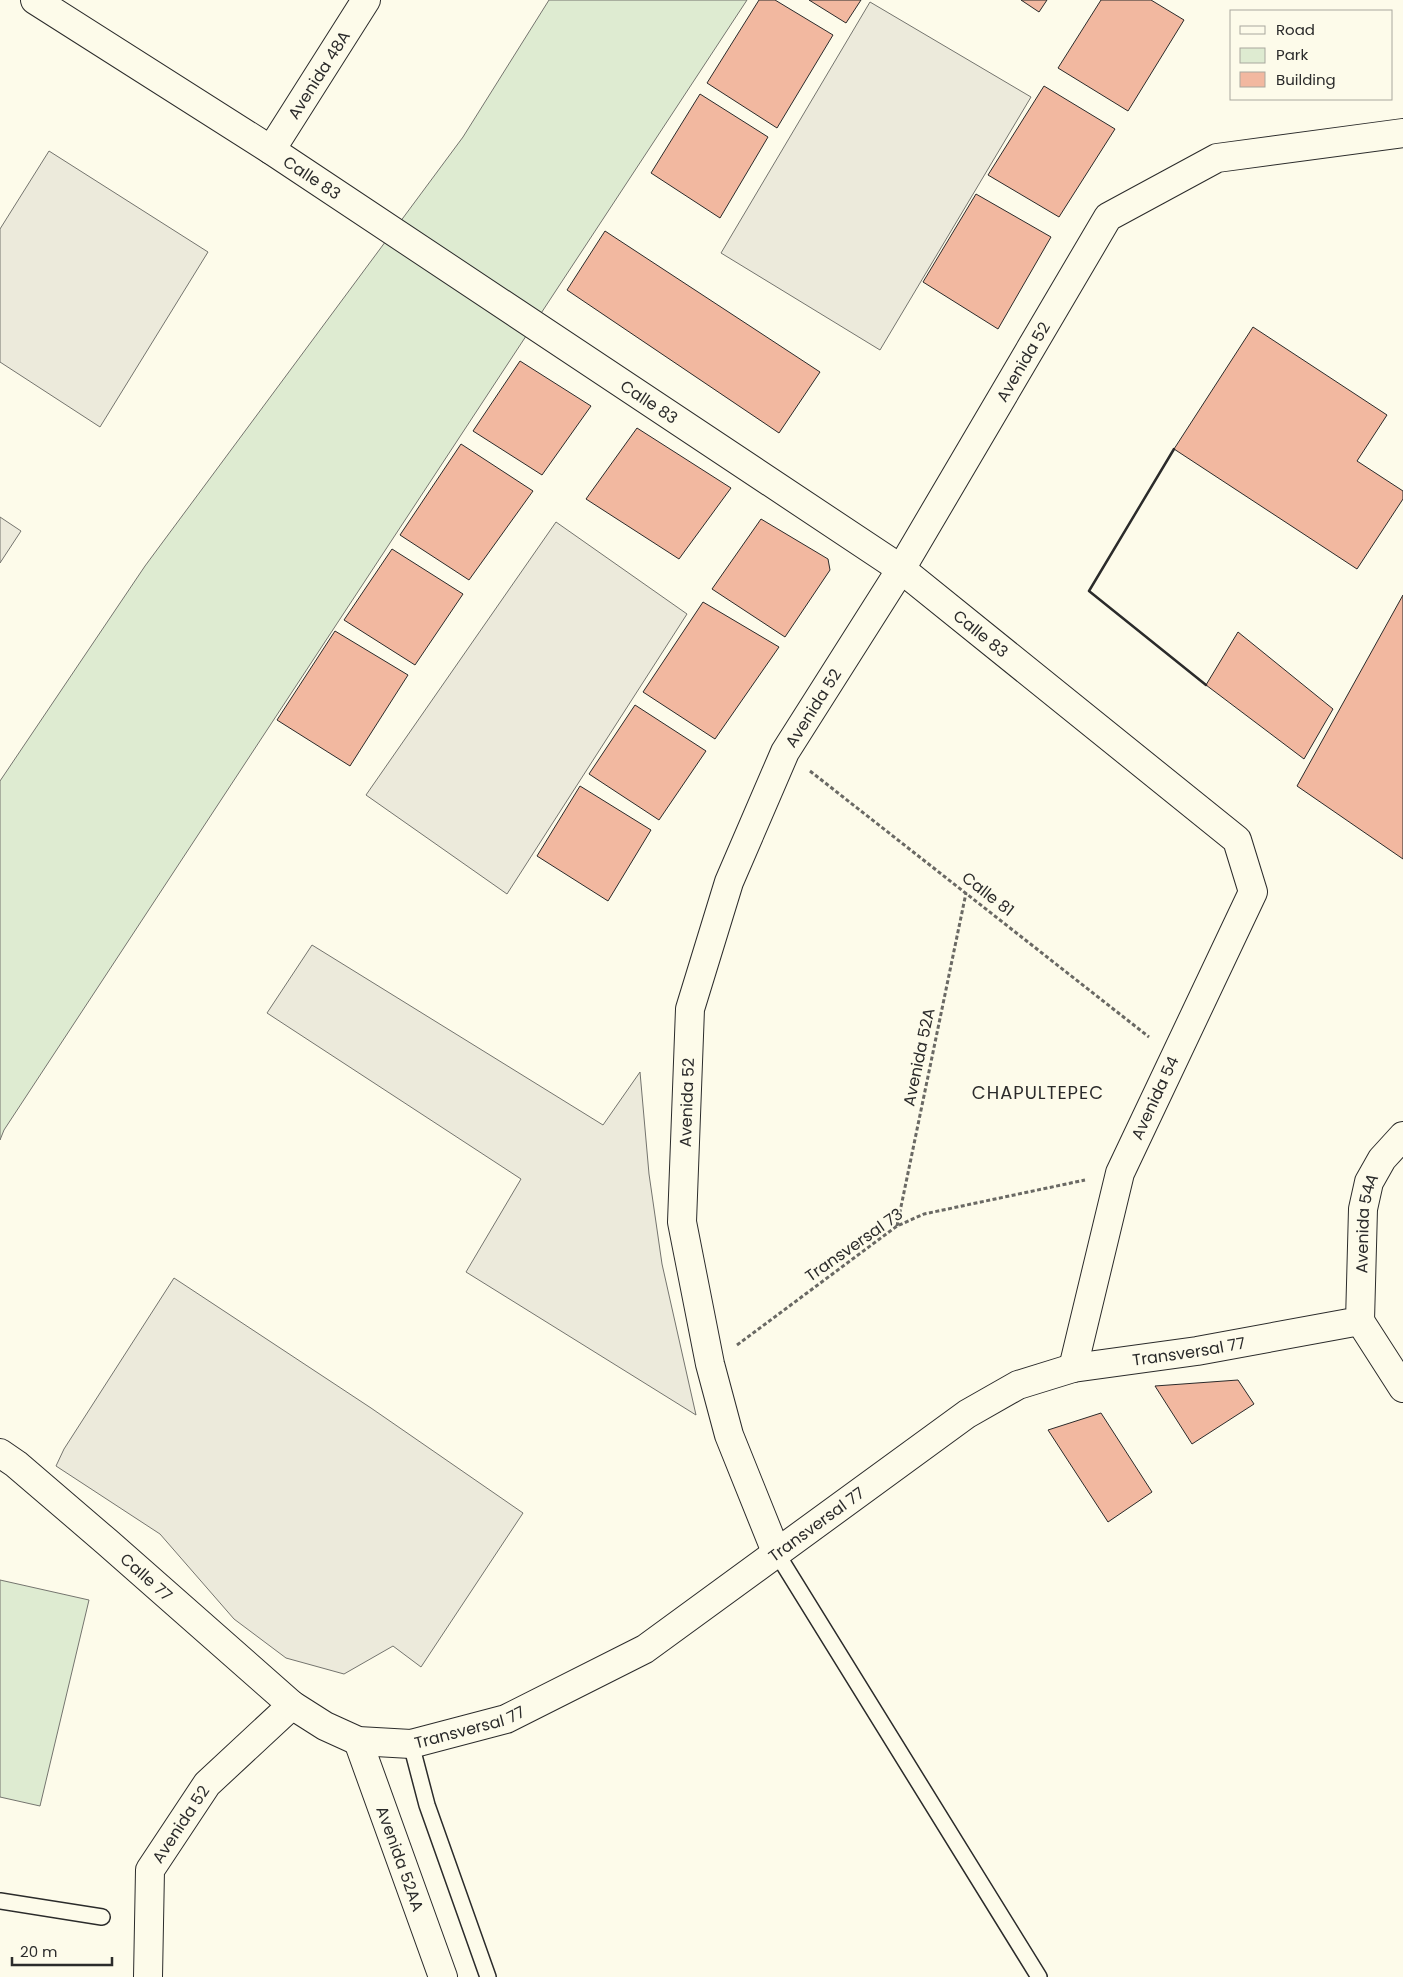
<svg xmlns="http://www.w3.org/2000/svg" width="1403" height="1977" font-family="Poppins,sans-serif">
  <rect width="100%" height="100%" fill="#fdfbea"/>
  <path fill="#deebd1" stroke="#74746e" d="M549,0H747L4,1130L0,1140V781L145,566L463,137Z
    M0,1580L89,1600L40,1806L0,1797Z"/>
  <path fill="#eceadb" stroke="#74746e" d="M870,2L1031,97L880,350L721,253Z
    M49,151L208,252L100,427L0,362V229Z
    M0,517L21,531L0,563Z
    M556,522L687,614L507,894L366,795Z
    M312,945L603,1125L640,1072L649,1174L662,1264L696,1415L466,1272L521,1179L267,1013Z
    M174,1278L371,1408L523,1513L421,1667L393,1646L344,1674L286,1658L234,1619L160,1534L56,1466L64,1449Z"/>
  <path fill="#f2b8a0" stroke="#2b2b2b" d="M759,0H775L833,35L777,128L707,83Z
    M809,0H861L846,23Z
    M1021,0H1047L1039,12Z
    M1101,0H1151L1184,20L1128,111L1058,68Z
    M1044,86L1115,129L1059,217L988,175Z
    M700,94L768,137L720,218L651,173Z
    M976,194L1051,237L998,329L923,282Z
    M605,231L820,372L779,433L567,290Z
    M1253,327L1387,415L1357,461L1403,491V499L1357,569L1174,449Z
    M520,361L591,406L542,475L473,431Z
    M637,428L731,488L679,559L586,499Z
    M461,444L533,491L469,580L400,535Z
    M761,519L828,559L830,570L785,637L712,589Z
    M392,549L463,594L415,665L344,620Z
    M1403,595V859L1297,786Z
    M703,602L779,647L715,739L643,692Z
    M335,631L408,675L350,766L277,720Z
    M1238,632L1333,709L1304,759L1206,685Z
    M635,705L706,751L659,820L589,774Z
    M580,786L651,830L608,901L537,856Z
    M1238,1380L1254,1404L1192,1444L1155,1386Z
    M1101,1413L1152,1492L1108,1522L1048,1430Z"/>
  <g fill="none" stroke-linecap="round" stroke-linejoin="round">
    <g stroke="#2b2b2b" stroke-width="18">
      <path id="lane" d="M776,1552L1039,1977
        M411,1744L427,1805L488,1977
        M0,1901L102,1917"/>
    </g>
    <g stroke="#2b2b2b" stroke-width="30">
      <g id="street">
        <path id="s1" d="M35,0L271,150L901,569L1237,840L1253,892L1120,1173L1073,1368"/>
        <path id="s2" d="M271,150L366,0"/>
        <path d="M1360,1321L1403,1388"/>
        <path id="s3" d="M776,1552L729,1435L710,1364L682,1222L690,1009L729,882L785,752L901,569L1108,217L1217,158L1403,133"/>
        <path id="s4" d="M358,1741L443,1977"/>
        <path id="s5" d="M148,1977L150,1870L207,1784L292,1705"/>
      </g>
    </g>
    <g stroke="#2b2b2b" stroke-width="30">
      <g id="secondary">
        <path id="s6" d="M0,1453L16,1464L107,1542L292,1705L325,1726L358,1741L411,1744L506,1719L645,1649L967,1414L1018,1385L1073,1368L1197,1351L1360,1321L1363,1209L1369,1182L1382,1159L1403,1136"/>
      </g>
    </g>
    <path stroke="#6a6964" stroke-width="3" stroke-dasharray="4 2.5" stroke-linecap="butt" d="M810,771L1149,1037
      M897,1226L966,893
      M737,1345L897,1226L924,1214L1085,1180"/>
    <use href="#lane" stroke="#fdfbea" stroke-width="15"/>
    <use href="#street" stroke="#fdfbea" stroke-width="28"/>
    <use href="#secondary" stroke="#fdfbea" stroke-width="28"/>
    <path stroke="#2b2b2b" stroke-width="2.5" d="M1174,449L1089,591L1206,685"/>
  </g>
  <g text-anchor="middle" dominant-baseline="central" stroke-width="4" stroke-linejoin="round" paint-order="stroke">
    <g font-size="16" fill="#2b2b2b" stroke="#fdfbea">
      <text stroke="none"><textPath href="#s2" startOffset="89">Avenida 48A</textPath></text>
      <text stroke="none"><textPath href="#s1" startOffset="329">Calle 83</textPath></text>
      <text stroke="none"><textPath href="#s3" startOffset="1289">Avenida 52</textPath></text>
      <text stroke="none"><textPath href="#s1" startOffset="734">Calle 83</textPath></text>
      <text stroke="none"><textPath href="#s1" startOffset="1139">Calle 83</textPath></text>
      <text stroke="none"><textPath href="#s3" startOffset="884">Avenida 52</textPath></text>
      <text transform="translate(988 894) rotate(38)">Calle 81</text>
      <text transform="translate(919 1057) rotate(-78)">Avenida 52A</text>
      <text transform="translate(1155 1098) rotate(-65)">Avenida 54</text>
      <text stroke="none"><textPath href="#s3" startOffset="464">Avenida 52</textPath></text>
      <text stroke="none"><textPath href="#s6" startOffset="1672">Avenida 54A</textPath></text>
      <text transform="translate(854 1245) rotate(-35)">Transversal 73</text>
      <text stroke="none"><textPath href="#s6" startOffset="1400">Transversal 77</textPath></text>
      <text stroke="none"><textPath href="#s6" startOffset="980">Transversal 77</textPath></text>
      <text stroke="none"><textPath href="#s6" startOffset="192">Calle 77</textPath></text>
      <text stroke="none"><textPath href="#s6" startOffset="575">Transversal 77</textPath></text>
      <text stroke="none"><textPath href="#s5" startOffset="162">Avenida 52</textPath></text>
      <text stroke="none"><textPath href="#s4" startOffset="125">Avenida 52AA</textPath></text>
    </g>
    <g font-size="18" letter-spacing="1" fill="#2b2b2b" stroke="#fdfbea">
      <text x="1038" y="1092">CHAPULTEPEC</text>
    </g>
  </g>
  <rect x="1230" y="10" width="162" height="90" fill="#fdfbea" stroke="#a9a89e"/>
  <rect x="1240" y="26" width="25" height="8" fill="#fdfbea" stroke="#a9a89e"/>
  <text x="1276" y="35" font-size="15" fill="#2b2b2b">Road</text>
  <rect x="1240" y="48" width="25" height="15" fill="#deebd1" stroke="#a9a89e"/>
  <text x="1276" y="60" font-size="15" fill="#2b2b2b">Park</text>
  <rect x="1240" y="72" width="25" height="15" fill="#f2b8a0" stroke="#a9a89e"/>
  <text x="1276" y="85" font-size="15" fill="#2b2b2b">Building</text>
  <path d="M12 1957v8h100v-8" fill="none" stroke="#2b2b2b" stroke-width="2.5"/>
  <text x="20" y="1957" font-size="15" fill="#2b2b2b" stroke="#fdfbea" stroke-width="4" paint-order="stroke">20 m</text>
</svg>
